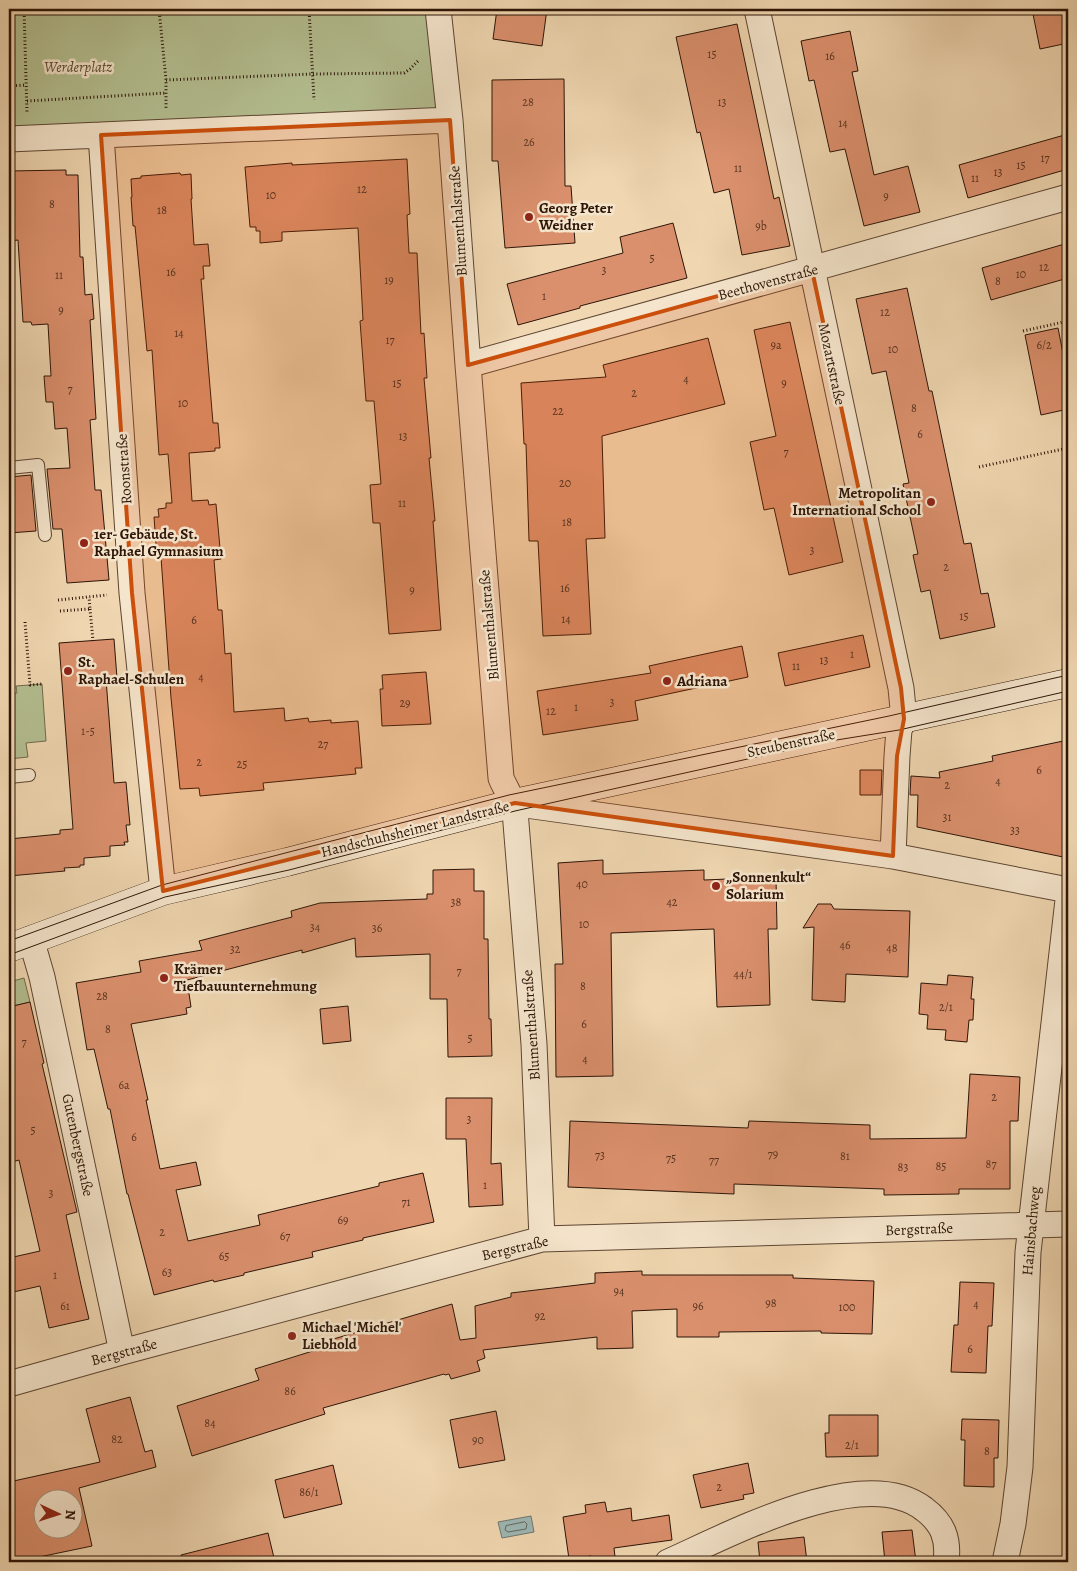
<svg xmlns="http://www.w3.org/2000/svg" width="1077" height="1571" font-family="Alegreya,serif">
  <rect width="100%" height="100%" fill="#f0d7b1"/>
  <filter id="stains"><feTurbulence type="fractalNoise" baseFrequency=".004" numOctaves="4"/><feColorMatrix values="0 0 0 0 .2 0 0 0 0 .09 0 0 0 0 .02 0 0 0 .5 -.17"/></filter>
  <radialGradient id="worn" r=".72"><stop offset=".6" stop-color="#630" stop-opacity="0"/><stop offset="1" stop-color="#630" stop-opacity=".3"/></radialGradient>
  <path fill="#b4bf91" stroke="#706a4c" d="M9,9H430L441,106L428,110L9,129Z
    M42,684L46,741L26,743L28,757L9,759V694L17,693L16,686Z
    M24,978L30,1002L9,1007V982Z"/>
  <path fill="#9db8b5" stroke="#70766f" d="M531,1516L534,1532L502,1538L498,1522Z"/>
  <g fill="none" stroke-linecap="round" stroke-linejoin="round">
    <path stroke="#64665e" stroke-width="1" d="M525,1522L527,1524L526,1529L508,1532L505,1530L506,1526Z"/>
  </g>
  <path fill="#db906d" stroke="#2c1407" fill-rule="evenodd" d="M497,9H547L542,46L493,39Z
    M1032,9H1068V43L1040,49Z
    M737,24L774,199L779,197L790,246L742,255L729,189L714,193L700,132L697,133L676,37Z
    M850,31L858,71L852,72L874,175L908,166L920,212L864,226L845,149L830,152L814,80L809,81L801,41Z
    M564,79L565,186H571L575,243L505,248L498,161H492V80Z
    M1068,134V169L968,198L959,165Z
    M407,159L410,214L407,215L409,253H417L421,334L424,333L427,378H424L431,458H429L435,521H433L441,630L389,634L380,523H373L370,485L381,484L374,401H366L360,321L363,320L358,228L282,232V241L260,243V231H256V227H250L245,167L292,163V165Z
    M66,170V175H78L80,257H83L85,295L92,294L94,319L90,320L96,419L90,420L95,490H101L109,580L67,583L62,529H53L47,469L70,468L67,428L55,429L53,402H46L44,376H51L48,324L32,325L31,322H23L18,240L9,241V171Z
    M180,173L181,175L191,174L192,199H191L194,245L208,244L210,266H203L204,279H201L213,423H218L220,448H215V451L189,453L192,501L208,500L209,505L216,504L221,559L214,560L218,610H222L225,654L231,653L234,712L284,708L285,721L308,718L309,722L331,720V723L358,721L362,768H355L356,774L263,783L264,790L200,796L199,788L180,789L171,698L161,557L157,558L154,517H159L158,509L166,508V503H172L168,454L159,455L152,350L147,351L135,226H133L131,197H132L131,179L141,178V176Z
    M673,223L687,278L580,306V308L518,325L507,284L623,253L620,237Z
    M1068,243V278L991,300L982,268Z
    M907,288L929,391H932L964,544L971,543L981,594L988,593L995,627L940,639L930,590L921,592L913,555L918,554L903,484L909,483L886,371L872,374L856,299Z
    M790,322L843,562L789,575L774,508L764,510L750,442L776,436L754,330Z
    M1058,328L1068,379V409L1041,415L1025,335Z
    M708,338L725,404L602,436L605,538L586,539L591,634L543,636L538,541H529L526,444H524L521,383L606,377L603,365Z
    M31,475L36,531L9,533V477Z
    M863,635L870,667L785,686L778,653Z
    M114,639L117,678L106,679L114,783L126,782L130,825H126L128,842H124L125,845L110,846V856L84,858V865H80V867L64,868L65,871L9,876V839L60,834V830L73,829L59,643Z
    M742,646L748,677L635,701L638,720L543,735L537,691L651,673L649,666Z
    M426,672L431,724L382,726L380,689H383L382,675Z
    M1068,740V858L917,827L918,795H910L911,776L940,778L939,772L993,761L992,756Z
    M860,770H882L881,795H860Z
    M603,860V874L704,870V880L776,877L777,929H768L770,1005L717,1007L714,929L611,933L613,1076L556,1077L555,964H563L558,863Z
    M474,869V891H484V939H488L489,1019H491L492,1056L448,1057L447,999H430V954L356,957L355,938L302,953V950L187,980L191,1007L186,1008L187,1014L131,1024L148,1100H146L160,1169L196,1162L201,1185L176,1190L188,1241L260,1225L258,1215L379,1186V1183L423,1173L434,1222L363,1238V1240L312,1252L313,1257L244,1273V1275L214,1282L213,1280L154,1295L128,1194H127L110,1109H108L94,1049L87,1050L76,983L141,972L139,961L202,950L199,941L292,917L291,911L320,903L427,899V894H433V870Z
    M818,904H831L834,909L910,911L908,977L846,974L845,1002L812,1000L814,927L803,928Z
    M948,975L973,977L971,999H974L973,1020H969L967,1042L945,1040L946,1030L927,1029L928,1015L919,1014L921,983L947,985Z
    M30,1002L44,1063L42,1064L77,1212L66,1215L81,1285L89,1319L49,1328L40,1286L9,1293V1258L40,1251L19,1160L9,1163V1007Z
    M348,1006L351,1041L323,1044L320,1009Z
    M970,1074L1020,1077L1018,1121H1010V1189H959V1194L884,1195V1189L734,1184V1194L568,1187L570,1121L748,1128L749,1121L870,1125V1139L966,1138Z
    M446,1098H492L491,1164L501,1163L503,1205L469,1207L466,1139H446Z
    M642,1271V1275H793V1278L874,1281L872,1334L821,1333V1331L719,1332V1337H677V1309L632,1311L633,1348L597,1349V1337L483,1350L485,1358L477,1361L480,1371L451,1379L449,1374L445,1375L444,1374L323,1408L325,1414L192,1456L177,1406L259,1380L255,1369L332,1345L330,1340L452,1304L460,1340L476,1338L475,1306L511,1297V1293L595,1283V1273Z
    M960,1282L994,1283L992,1326H988L986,1373L951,1372L954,1325H958Z
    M130,1397L145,1452L152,1450L156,1467L79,1488L92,1546L15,1562L9,1532V1482L100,1462L86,1409ZM42,1498H72V1528H42Z
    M496,1411L505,1460L459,1468L450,1420Z
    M829,1415H878V1456L826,1457L825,1433H829Z
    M962,1419L999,1420L998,1458H994V1487L964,1486L965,1440H961Z
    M748,1463L754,1493L743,1495L744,1499L701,1508L693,1475Z
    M333,1465L342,1504L284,1518L275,1480Z
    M605,1502L607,1512L631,1508L632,1521L669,1515L672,1540L614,1548L615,1557L591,1561V1556L569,1559L563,1517L586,1513L585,1505Z
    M912,1530L916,1562H885L882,1532Z
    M268,1533L275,1562H182L181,1555Z
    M804,1537L807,1562H760L758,1542Z"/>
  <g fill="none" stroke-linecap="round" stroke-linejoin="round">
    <g stroke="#5d4532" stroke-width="14">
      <path id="service" d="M9,468L38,465L45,535
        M9,777L29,775"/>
    </g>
    <g stroke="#5d4532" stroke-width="27">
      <path id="minor" d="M438,9L450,120L468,365L501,778C505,788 514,801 515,811L534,1044L542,1239
        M757,9L901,688L904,719L899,730L897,756L893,856
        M101,135L132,593L163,891
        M9,139L450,120
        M468,365L1068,197
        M519,804L893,856L1068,890
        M31,939L42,977L122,1352
        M9,1384L122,1352L542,1239L1068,1224
        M668,1562C729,1535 864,1462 924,1509C943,1523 949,1539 946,1562
        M1005,1562L1013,1524L1020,1467L1028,1252L1068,900"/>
    </g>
    <g stroke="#2c1407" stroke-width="29">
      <path id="secondary" d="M9,948L163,891L287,862L515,803L1068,683"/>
    </g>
    <path stroke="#2c1407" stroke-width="3" stroke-dasharray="1 2.5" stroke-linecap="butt" d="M24,9L27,113
      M159,9L166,80V108
      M309,9L314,100
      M9,12L24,11
      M166,80L312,74L404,73L410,69L418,61
      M9,86L26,85
      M27,101L166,93
      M1064,322L1068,343
      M1023,331L1068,321
      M979,467L1068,448
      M58,600L107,595
      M90,609L93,641
      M60,611L90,609L89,597
      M25,622L30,685L42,684"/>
    <use href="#service" stroke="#f5e5cc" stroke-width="12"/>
    <use href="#minor" stroke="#f5e5cc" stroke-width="25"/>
    <use href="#secondary" stroke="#f5e5cc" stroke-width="28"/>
    <path stroke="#2c1407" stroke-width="1" d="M9,941L162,885L509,795L889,716L1068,675
      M9,955L165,897L289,870L515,811L586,795L824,742L899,730L1068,691"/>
  </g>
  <path fill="#cc4f0b" fill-opacity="0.2" stroke="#cc4f0b" stroke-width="4" stroke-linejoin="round" d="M450,120L468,365L812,270L901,688L904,719L897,756L893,856L515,803L163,891L132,593L101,135Z"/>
  <g fill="#8f2418" stroke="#f5e5cc" stroke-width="2">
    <circle cx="529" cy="217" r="5"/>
    <circle cx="931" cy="502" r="5"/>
    <circle cx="84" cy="543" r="5"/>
    <circle cx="68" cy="671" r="5"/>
    <circle cx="667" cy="681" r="5"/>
    <circle cx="716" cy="886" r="5"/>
    <circle cx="164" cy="978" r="5"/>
    <circle cx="292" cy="1336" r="5"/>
  </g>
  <g text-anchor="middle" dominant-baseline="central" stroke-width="5" stroke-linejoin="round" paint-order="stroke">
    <g font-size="12" fill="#583320">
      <text x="712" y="54">15</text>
      <text x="830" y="56">16</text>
      <text x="528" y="102">28</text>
      <text x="722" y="102">13</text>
      <text x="843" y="123">14</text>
      <text x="529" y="142">26</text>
      <text x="1045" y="158">17</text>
      <text x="1021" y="165">15</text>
      <text x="738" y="168">11</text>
      <text x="998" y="172">13</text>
      <text x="975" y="178">11</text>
      <text x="362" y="189">12</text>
      <text x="271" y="195">10</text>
      <text x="886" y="196">9</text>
      <text x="52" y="204">8</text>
      <text x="162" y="210">18</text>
      <text x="761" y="226">9b</text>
      <text x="652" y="258">5</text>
      <text x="1044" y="267">12</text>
      <text x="604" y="270">3</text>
      <text x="171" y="272">16</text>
      <text x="1021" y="274">10</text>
      <text x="59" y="275">11</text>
      <text x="389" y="280">19</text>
      <text x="998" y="281">8</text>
      <text x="544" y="296">1</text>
      <text x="61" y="310">9</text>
      <text x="885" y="312">12</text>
      <text x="179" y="333">14</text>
      <text x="390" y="340">17</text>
      <text x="776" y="345">9a</text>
      <text x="1044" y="345">6/2</text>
      <text x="893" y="349">10</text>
      <text x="686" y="379">4</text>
      <text x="397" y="383">15</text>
      <text x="784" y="383">9</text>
      <text x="70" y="389">7</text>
      <text x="634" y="393">2</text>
      <text x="183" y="403">10</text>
      <text x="914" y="408">8</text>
      <text x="558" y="411">22</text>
      <text x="920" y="434">6</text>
      <text x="403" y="436">13</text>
      <text x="786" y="452">7</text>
      <text x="565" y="483">20</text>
      <text x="402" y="503">11</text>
      <text x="567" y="522">18</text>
      <text x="812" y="550">3</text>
      <text x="946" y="567">2</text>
      <text x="565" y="588">16</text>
      <text x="412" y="590">9</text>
      <text x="964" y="616">15</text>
      <text x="566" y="619">14</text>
      <text x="194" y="620">6</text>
      <text x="852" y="654">1</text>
      <text x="824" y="660">13</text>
      <text x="796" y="666">11</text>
      <text x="201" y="677">4</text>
      <text x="612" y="702">3</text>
      <text x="405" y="703">29</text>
      <text x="576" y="707">1</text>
      <text x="551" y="711">12</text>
      <text x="88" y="731">1-5</text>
      <text x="323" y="744">27</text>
      <text x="199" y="762">2</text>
      <text x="242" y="764">25</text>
      <text x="1039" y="770">6</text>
      <text x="998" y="781">4</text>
      <text x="947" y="785">2</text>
      <text x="947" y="817">31</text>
      <text x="1015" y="830">33</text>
      <text x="582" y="884">40</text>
      <text x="456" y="902">38</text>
      <text x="672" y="902">42</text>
      <text x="584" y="924">10</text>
      <text x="315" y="927">34</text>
      <text x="377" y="928">36</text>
      <text x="845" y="945">46</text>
      <text x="892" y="948">48</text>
      <text x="235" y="949">32</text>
      <text x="459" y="971">7</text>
      <text x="743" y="974">44/1</text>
      <text x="583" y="986">8</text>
      <text x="102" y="996">28</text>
      <text x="946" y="1007">2/1</text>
      <text x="584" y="1024">6</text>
      <text x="108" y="1029">8</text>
      <text x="470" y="1038">5</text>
      <text x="24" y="1042">7</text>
      <text x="585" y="1059">4</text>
      <text x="124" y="1085">6a</text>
      <text x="994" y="1097">2</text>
      <text x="469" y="1119">3</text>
      <text x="33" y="1130">5</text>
      <text x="134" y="1137">6</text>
      <text x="773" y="1154">79</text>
      <text x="600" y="1155">73</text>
      <text x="845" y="1156">81</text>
      <text x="671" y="1158">75</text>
      <text x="714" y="1160">77</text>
      <text x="991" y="1164">87</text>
      <text x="941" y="1166">85</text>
      <text x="903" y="1167">83</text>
      <text x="485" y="1185">1</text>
      <text x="51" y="1193">3</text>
      <text x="406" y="1202">71</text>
      <text x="343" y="1220">69</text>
      <text x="162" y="1232">2</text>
      <text x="285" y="1236">67</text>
      <text x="224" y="1256">65</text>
      <text x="167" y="1272">63</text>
      <text x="55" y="1275">1</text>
      <text x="619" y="1291">94</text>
      <text x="771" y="1303">98</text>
      <text x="976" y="1304">4</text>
      <text x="65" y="1306">61</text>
      <text x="698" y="1306">96</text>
      <text x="847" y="1307">100</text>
      <text x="540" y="1316">92</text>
      <text x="970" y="1349">6</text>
      <text x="290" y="1391">86</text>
      <text x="210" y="1423">84</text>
      <text x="117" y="1439">82</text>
      <text x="478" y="1440">90</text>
      <text x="852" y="1445">2/1</text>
      <text x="987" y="1451">8</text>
      <text x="719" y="1487">2</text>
      <text x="309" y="1492">86/1</text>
    </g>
    <g font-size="15" font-style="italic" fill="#554730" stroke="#f5e5cc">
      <text x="78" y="67">Werderplatz</text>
    </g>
    <g font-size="15" font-weight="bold" fill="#2c1407" stroke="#f5e5cc" text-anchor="start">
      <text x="539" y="208">Georg Peter<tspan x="539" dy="17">Weidner</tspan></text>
      <text x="921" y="493" text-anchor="end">Metropolitan<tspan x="921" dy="17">International School</tspan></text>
      <text x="94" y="534">1er- Gebäude, St.<tspan x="94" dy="17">Raphael Gymnasium</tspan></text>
      <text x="78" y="662">St.<tspan x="78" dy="17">Raphael-Schulen</tspan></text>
      <text x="677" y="681">Adriana</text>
      <text x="726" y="877">„Sonnenkult“<tspan x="726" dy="17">Solarium</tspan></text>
      <text x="174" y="969">Krämer<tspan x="174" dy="17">Tiefbauunternehmung</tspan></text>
      <text x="302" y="1327">Michael 'Michel'<tspan x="302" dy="17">Liebhold</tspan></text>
    </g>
    <g font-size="15" fill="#2c1407" stroke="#f5e5cc">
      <text transform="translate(458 221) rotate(-94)">Blumenthalstraße</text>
      <text transform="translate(768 282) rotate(-15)">Beethovenstraße</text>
      <text transform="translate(832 364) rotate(78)">Mozartstraße</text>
      <text transform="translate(124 469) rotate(-94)">Roonstraße</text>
      <text transform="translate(489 625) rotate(-95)">Blumenthalstraße</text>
      <text transform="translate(791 743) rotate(-12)">Steubenstraße</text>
      <text transform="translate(415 829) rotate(-14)">Handschuhsheimer Landstraße</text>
      <text transform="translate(531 1025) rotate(-94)">Blumenthalstraße</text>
      <text transform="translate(78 1145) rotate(78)">Gutenbergstraße</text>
      <text transform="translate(919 1229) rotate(-2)">Bergstraße</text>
      <text transform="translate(1031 1231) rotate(-85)">Hainsbachweg</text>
      <text transform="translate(515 1248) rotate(-13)">Bergstraße</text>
      <text transform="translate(124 1352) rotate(-15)">Bergstraße</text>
    </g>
  </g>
  <rect width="1077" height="1571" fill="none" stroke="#f0d7b1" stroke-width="30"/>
  <rect x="10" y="10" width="1057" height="1551" fill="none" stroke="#2c1407" stroke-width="2.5"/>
  <rect x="15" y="15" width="1047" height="1541" fill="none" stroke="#2c1407"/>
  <g transform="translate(58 1514) rotate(94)"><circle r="24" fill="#f5e5cc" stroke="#a5917d"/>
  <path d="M0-4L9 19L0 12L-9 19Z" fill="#8f2418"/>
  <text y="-8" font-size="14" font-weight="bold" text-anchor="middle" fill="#2c1407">N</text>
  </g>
  <rect width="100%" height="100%" filter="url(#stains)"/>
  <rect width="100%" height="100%" fill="url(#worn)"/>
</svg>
